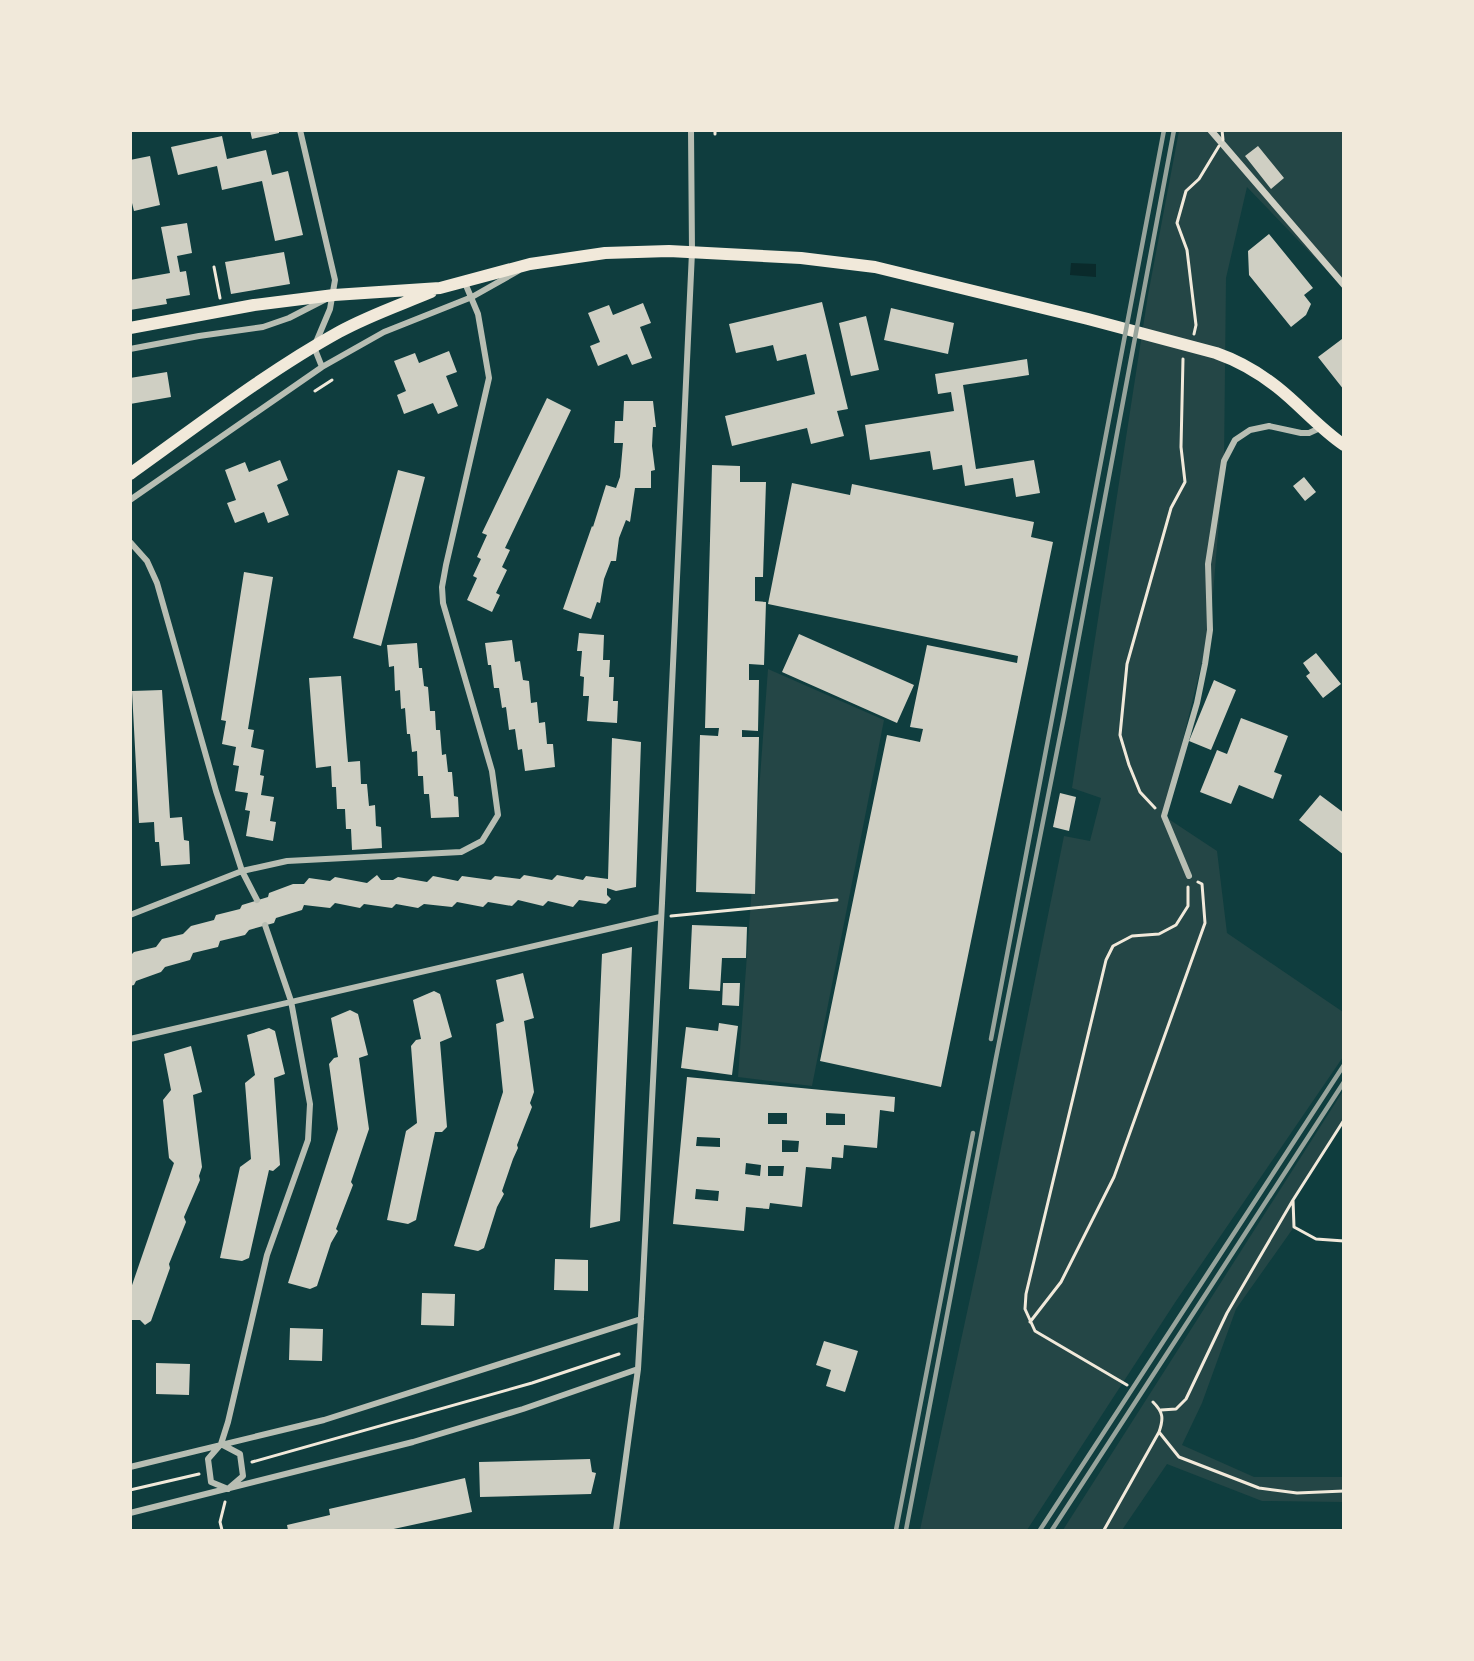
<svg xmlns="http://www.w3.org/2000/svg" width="1474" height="1661" font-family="'Sofia Sans Condensed',sans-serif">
  <rect width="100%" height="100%" fill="#0f3d3e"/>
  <path fill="#244646" d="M1179,131H1343V287L1247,187L1226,278L1224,461L1210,630L1164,816L1217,851L1227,933L1343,1012V1057L1176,1301L1027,1530H920L979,1257L1064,836L1090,841L1101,798L1072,788L1148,295Z
    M768,669L884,720L812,1086L738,1077Z
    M1343,1091V1125L1293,1200L1294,1227L1236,1309L1202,1403L1182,1445L1254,1477H1343V1502L1262,1501L1167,1464L1122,1530H1063Z"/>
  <path fill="#0a2a2b" d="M1071,263L1096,264V277L1070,275Z"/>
  <path fill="#cfcfc3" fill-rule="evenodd" d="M250,130H279V133L252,139Z
    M1206,130H1215L1344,280V290Z
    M222,136L227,159L266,150L272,175L288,171L303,235L275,241L262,181L222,190L217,166L178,175L171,147Z
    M1258,146L1284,178L1271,189L1245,156Z
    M150,156L160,205L134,211L130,195V160Z
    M187,223L192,253L177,256L180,272L186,271L190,295L166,299L167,304L130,310V280L170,273L161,227Z
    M1269,234L1313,288L1304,295L1311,304L1306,315L1291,327L1249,275L1248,251Z
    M284,252L290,284L231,294L225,262Z
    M822,302L848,409L837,411L844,436L811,444L807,428L732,446L725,416L815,394L806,354L777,361L773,345L736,353L729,324Z
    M643,303L651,323L640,327L652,358L632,365L627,354L598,366L590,346L600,342L588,313L609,305L613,315Z
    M891,308L954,323L948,354L884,340Z
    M866,316L879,370L851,376L839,323Z
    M1342,339L1344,341V390L1318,357Z
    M449,351L457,372L446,376L458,406L438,414L433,403L404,414L397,395L406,391L394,361L415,353L419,363Z
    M1027,359L1029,375L963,385L976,469L1034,460L1040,493L1016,497L1013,478L965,486L962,465L933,470L930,451L870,460L865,425L954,411L951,392L938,394L935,374Z
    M167,372L171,397L130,404V378Z
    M547,398L571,410L505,548L510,550L502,567L507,570L496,593L500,595L492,612L467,600L477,578L473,576L481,559L477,557L487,535L482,533Z
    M624,401H653L656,427H653L652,446L655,470L651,471V488H635L630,522L626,520L619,538L616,561H611L604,579L600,603L597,602L591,619L563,609L592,526L593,527L606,485L616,488L620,477L623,443H614L615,421H623Z
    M280,460L288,480L277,485L289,515L268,523L264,512L235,523L227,503L236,500L225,470L245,462L249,472Z
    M712,465L740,466V482H766L763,577H755V601L766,602L764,665L749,664V680H759L758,731L742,730V737H759L755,894L696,892L700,735L718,736L719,728H705Z
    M398,470L425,477L381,646L353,638Z
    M1304,477L1316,492L1305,501L1293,486Z
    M792,483L850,495L852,484L1034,522L1031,537L1053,542L941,1087L820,1061L887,735L920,742L923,729L910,727L927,645L1017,663L1018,656L768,604Z
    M244,572L273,577L248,729L254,730L251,747L264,750L260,775L264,776L261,795L274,797L270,821L276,822L273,841L246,836L250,811L245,810L248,793L235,791L239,766L233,765L236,747L222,744L226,721L221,720Z
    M579,633L604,635L603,660H610L609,677H614L613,701H618L617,723L587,721L589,696H583L584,677L580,676L582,651H577Z
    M799,634L914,685L897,723L782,672Z
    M512,640L515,662L520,661L523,680L529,681L531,703L537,702L539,723L545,722L547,744H553L555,767L525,771L522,749L518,750L515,729L509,730L506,707L502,708L499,688H494L491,665H488L485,643Z
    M417,643L419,668H422L424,686L428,687L430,711H435L436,730H440L442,755L446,754L448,772H452L454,796L458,797L459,817L431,818L429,794H424L423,776H418L417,751L412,752L410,734H407L405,708L401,709L400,690L395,691L394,666L389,667L387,645Z
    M1316,653L1341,684L1323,698L1306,676L1310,673L1303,663Z
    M341,676L348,762L360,761L361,784H367L369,806L375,805L376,826L381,827L382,848L352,850L351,829H346L345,809H337L336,787H332L331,766L316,768L309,678Z
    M1214,680L1236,690L1211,750L1189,741Z
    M162,690L170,818L182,817L184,840L189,841L190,864L161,866L159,842H155L154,822L139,823L132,691Z
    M1241,718L1288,736L1274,772L1282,775L1273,799L1239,785L1231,804L1200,792L1217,750L1227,754Z
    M612,738L641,742L636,887L616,891L607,888V895L611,899L606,904L579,900L573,907L548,901L543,906L518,900L512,906L488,902L483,907L457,902L452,907L424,904L418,908L396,904L392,908L364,904L360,908L335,903L330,908L304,905L302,910L276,918L274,923L249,930L245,935L220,941L218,947L193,953L190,960L165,967L161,972L136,981L134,985L130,986V956L134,952L156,947L162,939L183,934L191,926L214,920L216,915L240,909L242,905L268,897L269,893L293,884H304L309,878L330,881L335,877L367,883L377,875L381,880H393L398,877L427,882L433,876L458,881L462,876L491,880L495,876L520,879L524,875L552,880L557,875L583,880L586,876L608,879Z
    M1060,793L1076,797L1069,831L1053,827Z
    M1320,795L1344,813V855L1299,820Z
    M692,925L747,927L746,958H722L720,991L689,989Z
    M632,947L620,1221L590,1228L602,954Z
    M523,973L534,1018L524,1021L534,1092L530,1103L532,1107L517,1145L518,1148L513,1159L502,1191L504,1194L497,1207L484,1248L478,1251L454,1246L503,1092L496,1024L504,1021L496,980Z
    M723,983H740L739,1006L722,1005Z
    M434,991L440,994L452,1037L440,1042L447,1127L442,1132H435L416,1220L408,1224L387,1220L406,1131L417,1123L411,1046L416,1040L421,1039L413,1000Z
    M350,1010L358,1014L368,1055L359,1058L369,1129L351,1182L353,1185L336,1229L338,1231L331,1243L317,1286L310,1289L288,1283L338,1129L329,1064L334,1058L338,1057L331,1018Z
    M719,1023L738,1026L732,1075L681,1068L686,1027L718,1031Z
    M269,1028L275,1031L285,1074L274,1078L280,1165L273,1171L269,1170L249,1258L242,1261L220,1258L240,1167L251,1159L245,1083L255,1075L247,1035Z
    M191,1046L202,1092L193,1095L202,1167L199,1176L200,1180L184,1217L186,1222L169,1264L170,1268L151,1321L145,1325L140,1320H130V1291L174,1163L169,1158L163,1100L171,1090L164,1054Z
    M687,1077L895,1097L894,1112L880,1110L877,1148L844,1145L843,1158L832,1157L831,1169L806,1167L802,1207L770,1203L769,1209L746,1207L744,1231L673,1224ZM768,1113H787V1124H768ZM826,1113L845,1114V1125H826ZM697,1137L720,1138V1147L696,1146ZM782,1140L799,1141L798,1152H782ZM746,1163L761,1165L760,1176L745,1174ZM768,1166H784L783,1176H768ZM696,1189L719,1191L718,1201L695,1199Z
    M555,1259L588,1260V1291L554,1290Z
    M422,1293L455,1294L454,1326L421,1325Z
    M290,1328L323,1329L322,1361L289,1360Z
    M824,1341L858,1351L845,1392L826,1386L831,1370L816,1365Z
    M156,1363L190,1364L189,1395L156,1394Z
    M590,1459L592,1472L596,1473L591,1494L480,1497L479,1462Z
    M465,1478L472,1512L389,1530H288L287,1525L330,1515L329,1509Z"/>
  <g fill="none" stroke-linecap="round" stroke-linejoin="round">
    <path stroke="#f1e9da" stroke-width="3" d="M715,130V134
      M1222,130L1223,140
      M214,267L220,298
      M1194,334L1196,325L1187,250L1177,223L1186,191L1199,179L1219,146
      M315,391L332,380
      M1155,808L1140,792L1129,765L1120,735L1127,664L1171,508L1185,482L1181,447L1183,359
      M671,916L837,900
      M1344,1120L1293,1200L1294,1227L1316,1239L1344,1241
      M1030,1322L1061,1282L1114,1177L1205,923L1202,884L1198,882
      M1127,1385L1035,1331L1025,1309L1026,1294L1106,960L1113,946L1132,936L1159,934L1176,925L1188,906V887
      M1161,1410L1176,1409L1186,1399L1227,1313L1293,1200
      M1159,1432L1179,1457L1259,1488L1297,1493L1344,1491
      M252,1462L532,1383L619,1354
      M130,1490L199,1474
      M222,1530L220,1522L225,1502
      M1104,1530L1159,1432C1164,1418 1163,1412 1153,1402"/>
    <path stroke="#b8beb3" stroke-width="6" d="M300,130L335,280L330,309L314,347L322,367
      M130,349L199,336L263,327L289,318L326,299
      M130,500L322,367L384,332L472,297L518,271
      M130,542L147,561L157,583L216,791L242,871L257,900
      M1189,876L1164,816L1197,703L1205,664L1210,630L1208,564L1224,461L1235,440L1250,430L1269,426L1301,433H1309L1320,428
      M130,915L242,871L287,861L461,852L482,841L498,815L492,771L443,603L442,587L446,565L489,378L478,314L465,283
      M130,1039L660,917
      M221,1444L240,1454L243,1476L229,1488
      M130,1467L324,1420L641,1319
      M228,1489L211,1482L208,1459L221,1444L228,1422L267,1255L308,1140L310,1104L291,1001L265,925
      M130,1513L413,1442L523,1409L638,1369
      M616,1530L638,1369L642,1299L662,903L692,252L691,130"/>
    <path stroke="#f1e9da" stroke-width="12" d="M130,328L254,305L334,295L440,288L530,264L605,253L669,251L801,258L875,267L1088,319L1216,353C1239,361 1258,372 1277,387C1300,405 1319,428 1344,445
      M130,474C196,427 268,371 339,332C368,316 400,305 431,292"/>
    <path stroke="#97a49c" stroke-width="4.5" d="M991,1039L1164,130
      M896,1530L973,1133
      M906,1530L996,1058L1064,716L1174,130
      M1040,1530L1344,1065
      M1052,1530L1344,1082"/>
  </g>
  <rect width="1474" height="1661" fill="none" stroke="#f1e9da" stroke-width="264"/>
</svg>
